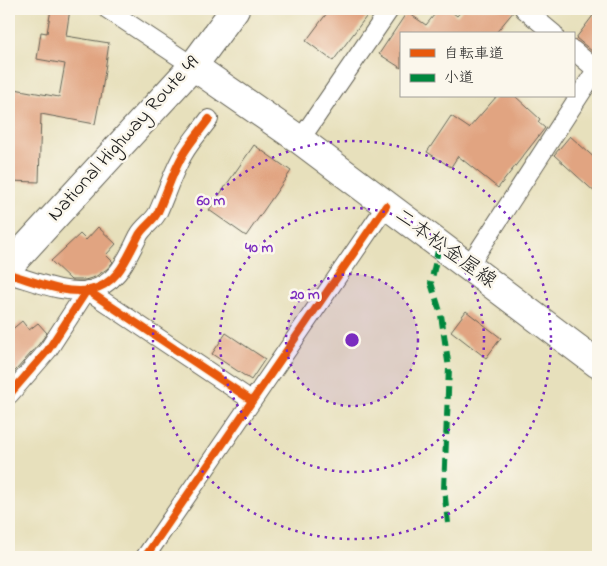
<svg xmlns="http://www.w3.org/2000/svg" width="607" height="566" font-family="'Indie Flower','Klee One',sans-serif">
  <rect width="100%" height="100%" fill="#fbf7ec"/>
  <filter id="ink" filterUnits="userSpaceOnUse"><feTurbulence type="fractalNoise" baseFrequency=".02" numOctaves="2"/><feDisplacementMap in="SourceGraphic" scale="10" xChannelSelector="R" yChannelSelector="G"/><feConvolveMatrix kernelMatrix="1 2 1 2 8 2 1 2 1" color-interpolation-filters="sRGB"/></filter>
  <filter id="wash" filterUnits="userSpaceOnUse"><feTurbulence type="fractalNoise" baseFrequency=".0096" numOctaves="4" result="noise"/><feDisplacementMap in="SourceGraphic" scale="20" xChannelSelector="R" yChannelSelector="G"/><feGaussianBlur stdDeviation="1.12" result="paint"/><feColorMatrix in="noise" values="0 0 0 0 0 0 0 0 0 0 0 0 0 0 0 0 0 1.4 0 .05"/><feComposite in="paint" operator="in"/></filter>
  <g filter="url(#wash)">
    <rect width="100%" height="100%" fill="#e7e0bc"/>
    <g id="blocks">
      <path fill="#e1a481" d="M51,9H70L66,36L109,43L101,98H100L95,124L41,114L39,182L9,181V88L59,97L65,64L37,59L41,32L47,33Z
        M330,9H372L333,61L306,41Z
        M439,9H448L457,16L463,9H514V11L495,34H401V68L379,54L407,12L426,25Z
        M598,9V56L576,38Z
        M497,96H515L540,119L538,122L545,128L498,188L458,156L451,167L427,152L451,116L469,128Z
        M570,136L598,161V195L554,155Z
        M254,145L291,171L246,236L209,210Z
        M98,227L116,244L106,255L113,262L107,269L95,277L85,280H71L51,261L80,234L86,240Z
        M466,311L501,338L486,358L451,331Z
        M22,321L29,330L38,323L47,333L39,344L9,378V332Z
        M226,333L265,359L251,380L212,354Z"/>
    </g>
  </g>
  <g filter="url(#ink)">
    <use href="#blocks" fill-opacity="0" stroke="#636154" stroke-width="1"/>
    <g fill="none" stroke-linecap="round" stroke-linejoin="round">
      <g stroke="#636154" stroke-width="20">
        <path id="minor" d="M107,9L193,66
          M524,9L554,34
          M573,50L598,71
          M300,140L390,9
          M468,267L598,67
          M9,274C34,281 65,295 90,290C118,284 127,258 139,235C144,226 154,221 158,212C167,192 173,171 184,153C191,141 201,130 209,119
          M9,395L48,350L87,290L251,400
          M145,557L386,206"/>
      </g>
      <g stroke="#636154" stroke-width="30">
        <path id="primary" d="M193,66L300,140L598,364"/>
      </g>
      <g stroke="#636154" stroke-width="30">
        <path id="trunk" d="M9,266L193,66L235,9"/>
      </g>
      <use href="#minor" stroke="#fff" stroke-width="18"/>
      <use href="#primary" stroke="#fff" stroke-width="28"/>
      <use href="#trunk" stroke="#fff" stroke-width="28"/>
      <path stroke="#00873e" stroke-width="6" stroke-dasharray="12 6" stroke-linecap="butt" d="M439,246L431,283L441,315L449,368L444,489L448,523"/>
      <g stroke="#fbf7ec" stroke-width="11">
        <path id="cycleway" d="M9,274C34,281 65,295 90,290C118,284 127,258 139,235C144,226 154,221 158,212C167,192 173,171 184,153C191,141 201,130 209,119
          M9,395L48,350L87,290L251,400
          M145,557L386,206"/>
      </g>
      <use href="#cycleway" stroke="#e8590c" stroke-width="8"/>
    </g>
  </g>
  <circle cx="352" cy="340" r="66" fill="#7b2cbf" fill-opacity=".12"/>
  <g fill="none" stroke="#7b2cbf" stroke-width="2.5" stroke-dasharray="2.5 5">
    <circle cx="352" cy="340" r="66"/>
    <circle cx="352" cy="340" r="132"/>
    <circle cx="352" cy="340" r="199"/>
  </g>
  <g text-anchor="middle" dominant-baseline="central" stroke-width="5" stroke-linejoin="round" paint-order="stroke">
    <g font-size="20" fill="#1c1c1c" stroke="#fbf7ec">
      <text transform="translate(124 139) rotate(-48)">National Highway Route 49</text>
      <text transform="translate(445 249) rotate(36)">二本松金屋線</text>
    </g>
  </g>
  <circle cx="352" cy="340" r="8" fill="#7b2cbf" stroke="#fbf7ec" stroke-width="2.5"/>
  <g font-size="15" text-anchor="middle" font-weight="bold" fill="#7b2cbf" stroke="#fbf7ec" stroke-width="5" stroke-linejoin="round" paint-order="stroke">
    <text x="211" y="205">60 m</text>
    <text x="259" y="252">40 m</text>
    <text x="305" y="299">20 m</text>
  </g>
  <rect width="607" height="566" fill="none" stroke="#fbf7ec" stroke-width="30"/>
  <rect x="400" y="32" width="175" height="65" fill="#fbf7ec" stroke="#a29f99"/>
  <rect x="410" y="49" width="25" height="8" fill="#e8590c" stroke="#a29f99"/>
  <text x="444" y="58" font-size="15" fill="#1c1c1c">自転車道</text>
  <rect x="410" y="74" width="25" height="8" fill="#00873e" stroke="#a29f99"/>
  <text x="444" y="82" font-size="15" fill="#1c1c1c">小道</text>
</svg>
